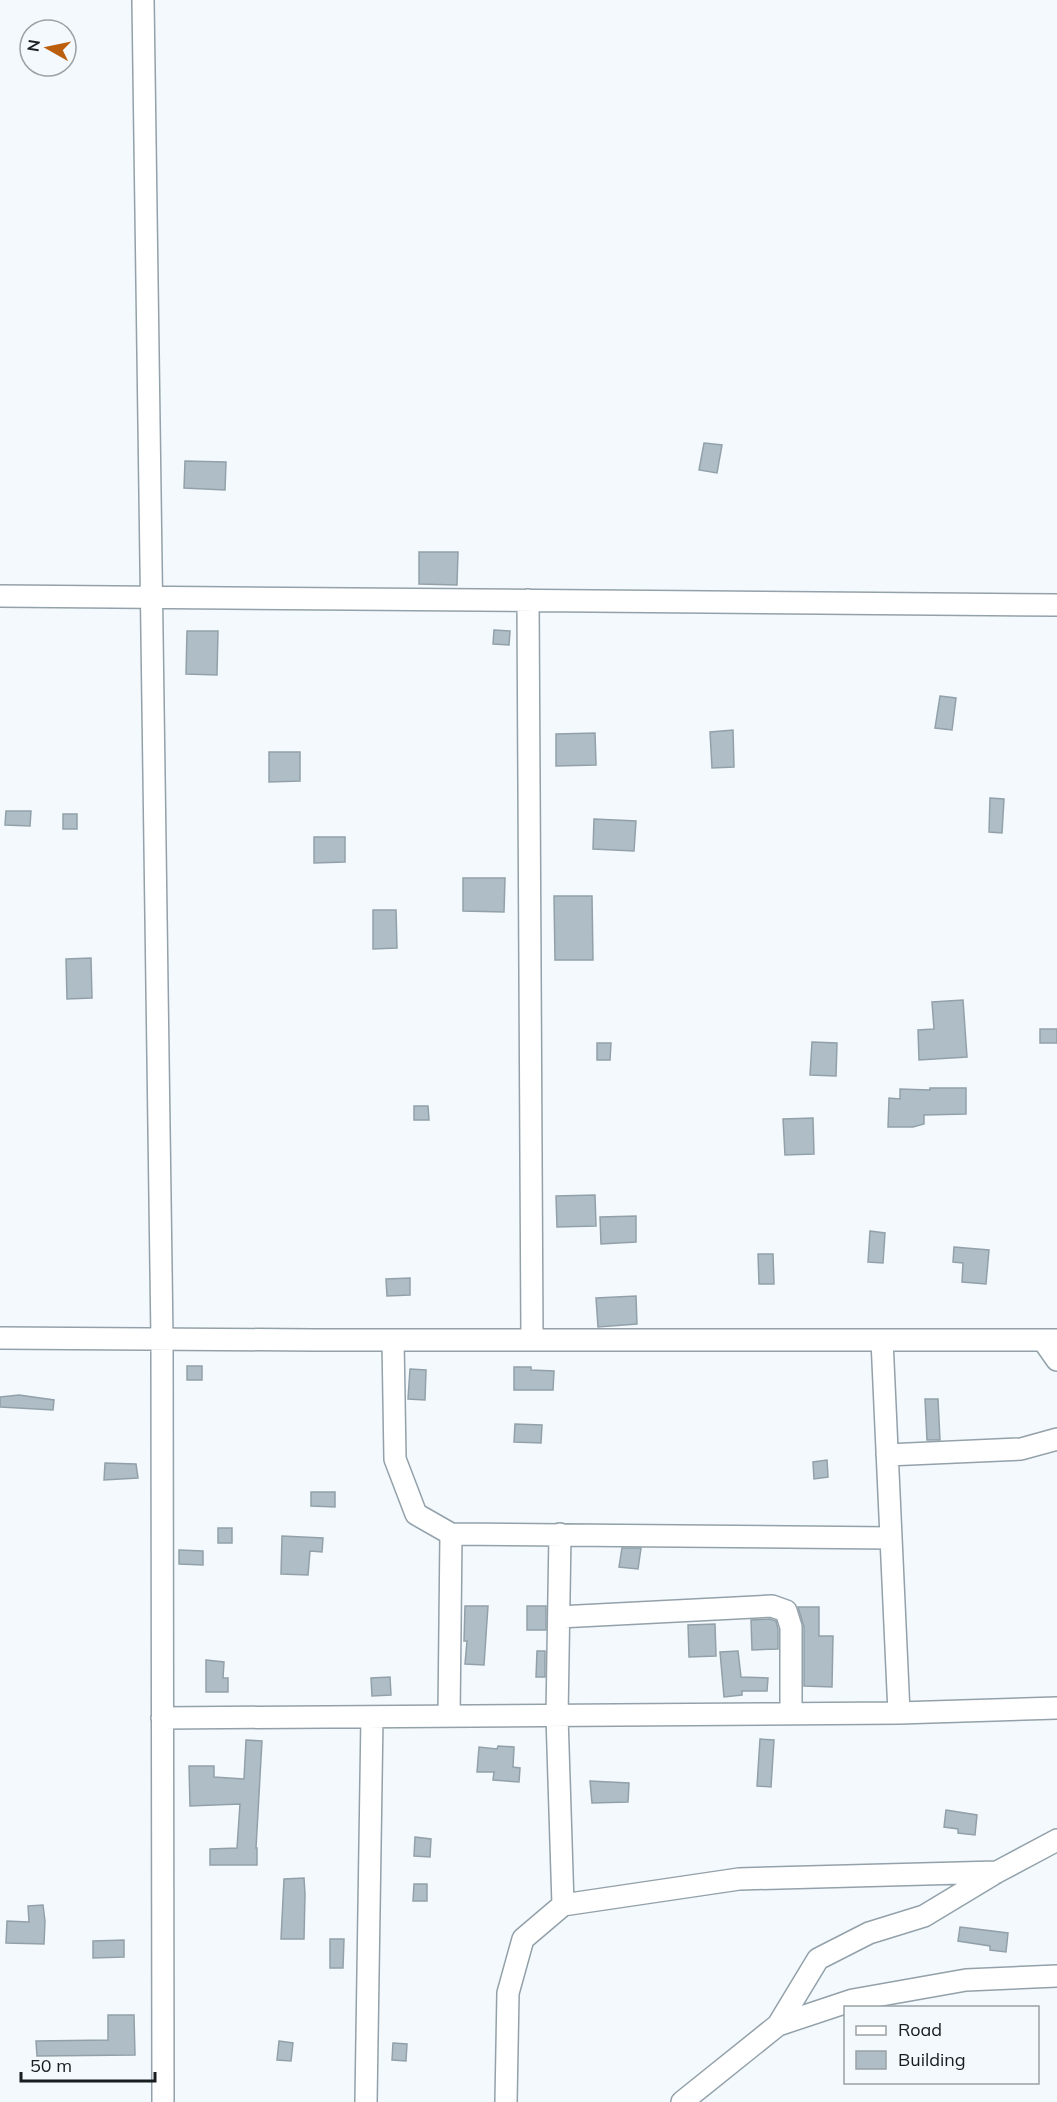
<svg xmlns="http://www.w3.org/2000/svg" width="1057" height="2102" font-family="Mulish,sans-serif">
  <rect width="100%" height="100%" fill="#f3f9fd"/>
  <path fill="#afbec6" stroke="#92a1a9" stroke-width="1.5" d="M704,443L722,445L717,473L699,470Z
    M185,461L226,462L225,490L184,488Z
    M419,552H458L457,585L419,584Z
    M494,630L510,631L509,645L493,644Z
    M187,631H218L217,675L186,674Z
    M940,696L956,698L952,730L935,728Z
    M733,730L734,767L712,768L710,732Z
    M595,733L596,765L556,766V734Z
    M269,752H300V781L269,782Z
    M990,798L1004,799L1002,833L989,832Z
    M6,811H31L30,826L5,825Z
    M63,814H77V829H63Z
    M594,819L636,821L634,851L593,849Z
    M314,837H345V862L314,863Z
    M463,878H505L504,912L463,911Z
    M554,896H592L593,960H555Z
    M373,910H396L397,948L373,949Z
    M91,958L92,998L67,999L66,959Z
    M963,1000L967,1057L919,1060L918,1030L934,1029L932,1002Z
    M1040,1029H1057V1043H1040Z
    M812,1042L837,1043L836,1076L810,1075Z
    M597,1043H611L610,1060H597Z
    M930,1088H966V1114L924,1115V1124L913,1127H888L889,1098L900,1099V1089L930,1090Z
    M414,1106H428L429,1120H414Z
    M813,1118L814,1154L785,1155L783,1119Z
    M595,1195L596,1226L557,1227L556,1196Z
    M636,1216V1242L601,1244L600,1217Z
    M870,1231L885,1233L883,1263L868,1262Z
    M954,1247L989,1250L986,1284L962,1282L963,1263L953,1262Z
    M758,1254H773L774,1284H759Z
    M410,1278V1295L387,1296L386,1279Z
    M636,1296L637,1324L598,1327L596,1298Z
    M187,1366H202V1380H187Z
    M514,1367H531V1370L554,1371L553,1390H514Z
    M410,1369L426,1370L425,1400L408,1399Z
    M19,1395L54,1400L53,1410L0,1407V1397Z
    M925,1399H938L940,1440H927Z
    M515,1424L542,1425L541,1443L514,1442Z
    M827,1460L828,1477L814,1479L813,1462Z
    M105,1463L136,1464L138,1478L104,1480Z
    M311,1492H335V1507L311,1506Z
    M218,1528H232V1543H218Z
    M282,1536L323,1538L322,1552L310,1551L308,1575L281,1574Z
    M622,1548H641L638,1569L619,1567Z
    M179,1550L203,1551V1565L179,1564Z
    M465,1606H488L484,1665L465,1664L467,1641H464Z
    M527,1606H546V1630H527Z
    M798,1607H819V1636H833L832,1687L804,1686V1627Z
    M770,1619L776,1621L778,1629V1649L752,1650L751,1620Z
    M715,1624L716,1656L689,1657L688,1625Z
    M537,1651H545V1677H536Z
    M738,1651L741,1677L768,1678L767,1691H742V1695L724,1697L720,1652Z
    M206,1660L224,1662L223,1678H228V1692H206Z
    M390,1677L391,1695L372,1696L371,1678Z
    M760,1739L774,1740L771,1787L757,1786Z
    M246,1740L262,1741L256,1848H257V1865H210V1849L237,1848L240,1804L190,1806L189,1766H214V1777L244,1779Z
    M498,1746L514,1747L513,1767L520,1768L519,1782L493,1780L494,1772H477L479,1747L497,1749Z
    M590,1781L629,1783L628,1802L592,1803Z
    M946,1810L977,1815L975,1835L958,1833V1829L944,1827Z
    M415,1837L431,1839L430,1857L414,1856Z
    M304,1878L305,1894L304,1939H281L284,1879Z
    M414,1884H427V1901H413Z
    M43,1905L45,1921L44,1944L6,1943L7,1921L29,1922L28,1906Z
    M960,1927L1008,1933L1006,1952L990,1950V1946L958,1941Z
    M330,1939H344L343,1968H330Z
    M124,1940V1957L93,1958V1941Z
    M108,2015H134L135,2055L37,2056L36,2041L108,2040Z
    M279,2041L293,2043L291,2061L277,2060Z
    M393,2043L407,2044L406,2061L392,2060Z"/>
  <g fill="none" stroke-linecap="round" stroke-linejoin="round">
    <g stroke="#93a1aa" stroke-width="24">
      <path id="minor" d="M143,0L162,1339L163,2102
        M0,596L1057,605
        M528,600L532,1340
        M0,1338L313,1340H1057
        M393,1340L395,1459L416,1514L451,1534L449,1716
        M882,1340L899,1713
        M1043,1340L1057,1360
        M887,1455L1021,1449L1057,1439
        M451,1534L891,1538
        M560,1534L557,1716L563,1905
        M559,1617L772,1606L786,1611L791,1627V1714
        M162,1718L899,1713L1057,1708
        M778,2025L853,2000L966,1980L1057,1976
        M366,2102L372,1717
        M506,2102L508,1993L523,1939L563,1905L739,1879L997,1872
        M682,2102L778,2025L818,1959L869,1933L924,1916L997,1872L1057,1840"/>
    </g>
    <use href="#minor" stroke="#fff" stroke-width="21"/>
  </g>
  <rect x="844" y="2006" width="195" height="78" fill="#f3f9fd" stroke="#9ba1a5" stroke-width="1.5"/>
  <rect x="856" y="2026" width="30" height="9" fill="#ffffff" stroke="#9ba1a5" stroke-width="1.5"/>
  <text x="898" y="2036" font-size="18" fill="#181d20">Road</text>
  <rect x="856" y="2051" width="30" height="18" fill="#afbec6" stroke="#9ba1a5" stroke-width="1.5"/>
  <text x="898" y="2066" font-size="18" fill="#181d20">Building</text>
  <g transform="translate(48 48) rotate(279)"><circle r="28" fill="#f3f9fd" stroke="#9ba1a5" stroke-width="1.5"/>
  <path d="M0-4.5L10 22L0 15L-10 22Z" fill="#bb5e0e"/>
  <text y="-9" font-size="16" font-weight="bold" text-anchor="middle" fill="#181d20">N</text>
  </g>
  <path d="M21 2072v9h134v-9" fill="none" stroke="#181d20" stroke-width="3"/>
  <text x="30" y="2072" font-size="18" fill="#181d20" stroke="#f3f9fd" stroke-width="4.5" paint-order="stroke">50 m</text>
</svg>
